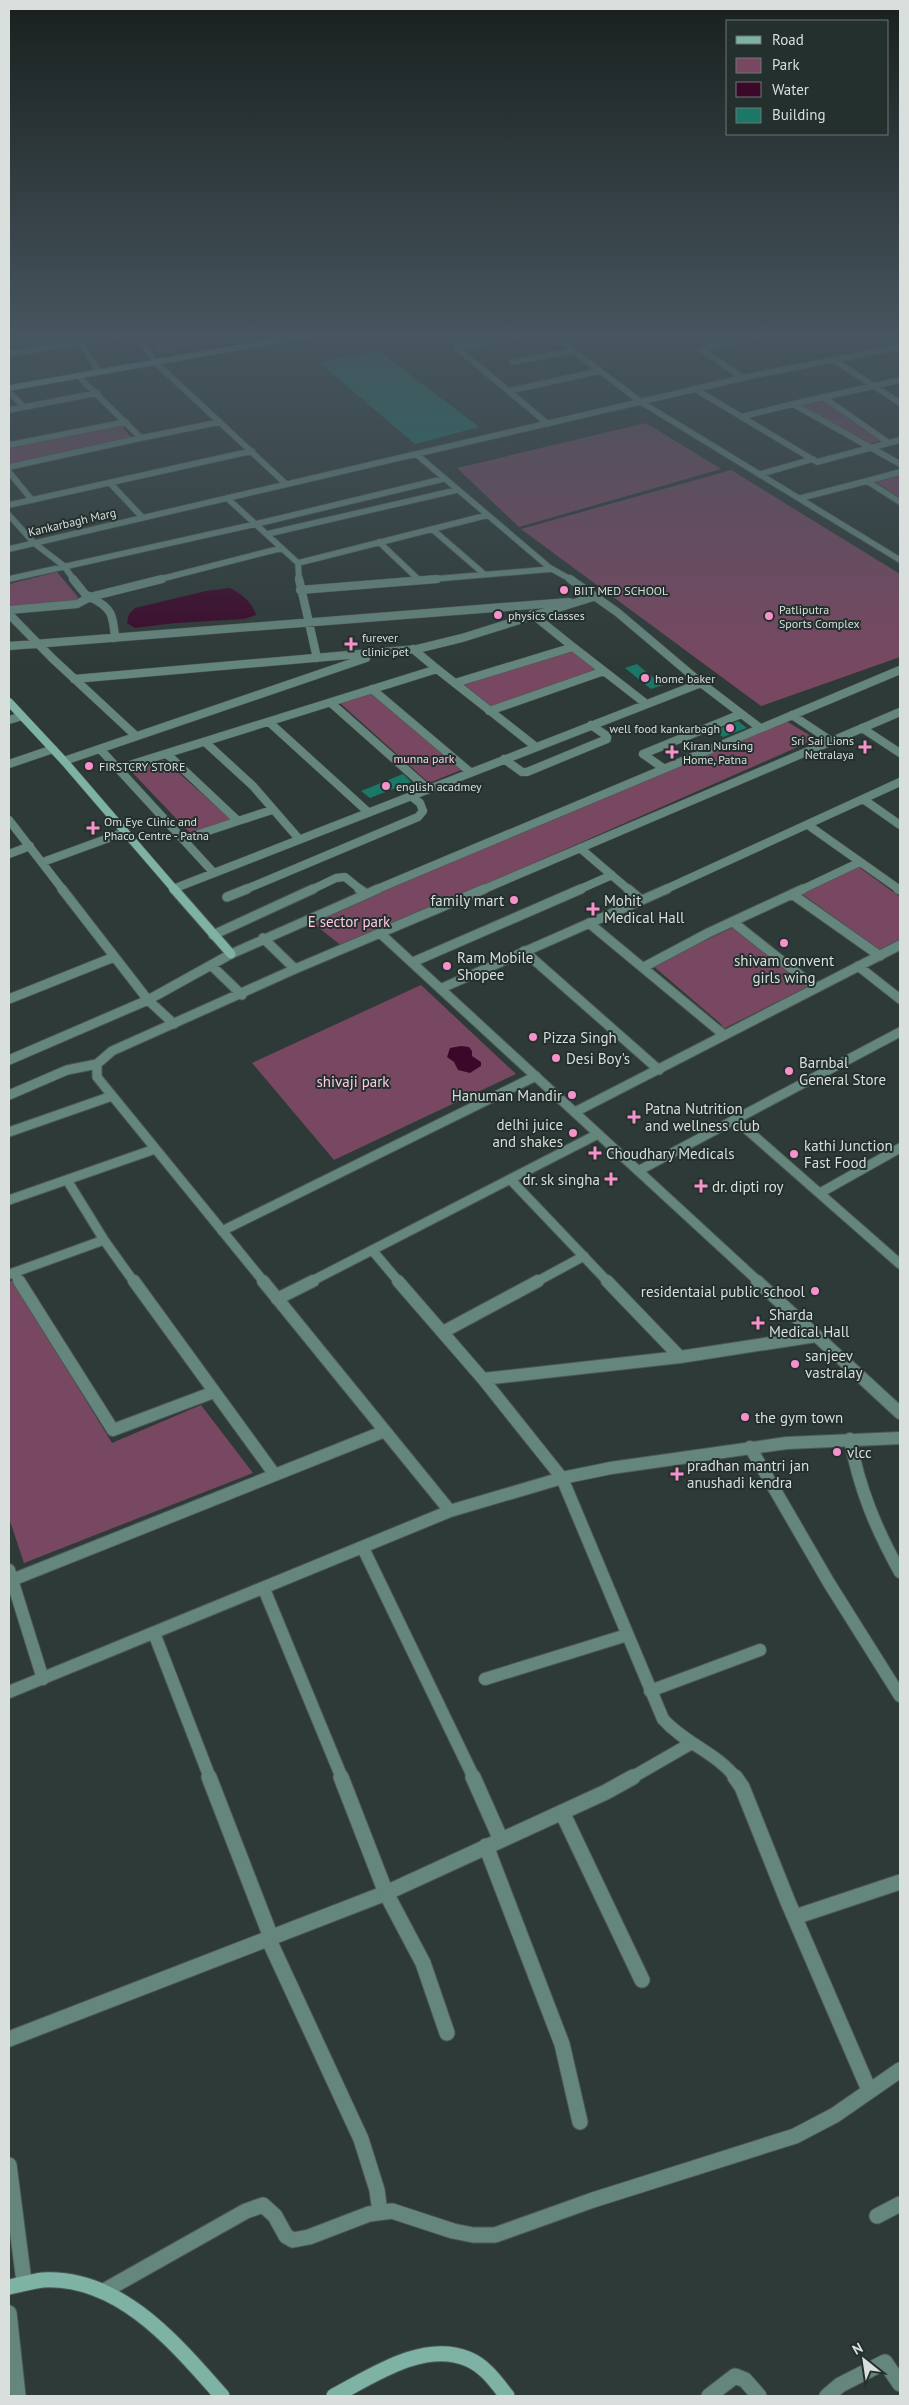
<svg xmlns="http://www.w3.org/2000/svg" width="909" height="2405" font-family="'PT Sans',sans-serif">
  <rect width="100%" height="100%" fill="#2e3a37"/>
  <path fill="#784862" d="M142,334H237L241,339L158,353Z
    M824,401L880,441L868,444L800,405Z
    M646,423L721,469L519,527L457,468Z
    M120,425L132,438L9,464V447Z
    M731,470L900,574V657L761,706L521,529Z
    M900,475V498L876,482Z
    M57,572L78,597L76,600L12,607L9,603V584Z
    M574,651L598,670L492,707L462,683Z
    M372,693L461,770L429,783L340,703Z
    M786,721L816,739L343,947L304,916Z
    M164,760L232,820L190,833L129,769Z
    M856,865L900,897V941L881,951L798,891Z
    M734,927L809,986L723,1029L721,1024L652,965Z
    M421,985L516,1074L334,1160L252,1063Z
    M12,1280L112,1443L201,1405L253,1473L24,1563L9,1518V1282Z"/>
  <path fill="#3b0829" d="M230,588C242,594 252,602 256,615L244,619L175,623L135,628L127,623L129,614L135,608L206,591Z
    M461,1046L469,1047L472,1051V1056L481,1062V1066L470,1073L458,1070L454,1062L447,1057L450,1048Z"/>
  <path fill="#1b7766" d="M379,351L479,427L415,444L319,362Z
    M637,664L645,671L663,685L651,689L625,668Z
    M738,721L747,728L723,737L714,731Z
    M403,774L411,782L370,798L361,791Z"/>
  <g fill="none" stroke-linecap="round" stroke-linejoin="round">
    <g stroke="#4d5855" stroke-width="7">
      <path id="street-far4" d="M137,334L155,362L286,484
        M245,334L254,345
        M551,334L641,402L900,560
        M81,343L99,372
        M457,348L548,424
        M457,348L526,334
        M9,354L130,334
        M834,360L900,403
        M512,362L573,351
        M78,376L141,438L220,422
        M743,378L701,349L766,334
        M900,380L793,404L900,464
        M695,389L817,462L900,440
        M508,391L600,371
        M9,392L24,407
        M823,397L889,443
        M9,410L97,393
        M741,417L793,404
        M9,445L126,422
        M416,454L550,568L572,580
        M9,467L141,438
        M9,472L32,500
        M900,472L867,481L900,502
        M761,474L813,459
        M110,483L142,517
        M227,498L298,563L488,515
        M801,498L867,481
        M9,505L252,451
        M9,515L34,543L64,566L74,580
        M432,529L484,574
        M267,534L457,490
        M379,542L418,579
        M9,549L751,376L900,347
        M298,563L299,580
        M9,579L256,524L443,479
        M157,580L282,548
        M422,580L552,569"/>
    </g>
    <g stroke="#4d5855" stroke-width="9">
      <path id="street-far3" d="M73,579L85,594L90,597L162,579
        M299,579L317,658
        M570,579L617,612L701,683L760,728
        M300,590L437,579
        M9,610L77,604L90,597C112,608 113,614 115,638
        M9,614L52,658L136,736
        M532,614L573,647
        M9,646L569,602
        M437,669L536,747
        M74,679L417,649L462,638L593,597
        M455,683L573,647L645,703
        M372,689L470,772
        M331,703L428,789
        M489,711L604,671
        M792,715L831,741
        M9,720L22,716
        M269,722L368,812
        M862,728L900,753
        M205,742L253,786L299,839
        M100,749L213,872
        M167,754L238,821L184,839
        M643,754L741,714
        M643,754L663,768
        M504,759L522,772H527L607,739V736L591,725
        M64,761L366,658
        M9,764L53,749
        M120,768L437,669L413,649
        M863,799L900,825
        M9,820L63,890
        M238,821L272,810
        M808,825L900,890
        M580,848L629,890
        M9,854L30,846
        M43,862L125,832
        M173,889L701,683
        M244,890L418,817L423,811L420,803L411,796
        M311,890L336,878L345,877L361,890
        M375,890L900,670
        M482,890L900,712
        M578,890L612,875
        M664,890L900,782
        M801,890L860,862"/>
    </g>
    <g stroke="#4d5855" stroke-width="11">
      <path id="street-far2" d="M62,889L148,1000L174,1024
        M359,889L365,893
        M628,889L641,900
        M898,889L900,890
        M792,894L880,956
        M227,897L247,889
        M733,922L816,988
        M589,923L724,1035
        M381,934L759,1282
        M213,935L313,889
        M263,938L295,969
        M524,951L659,1070
        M413,962L581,889
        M212,966L242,995
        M858,966L900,999
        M644,967L708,933L803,889
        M442,988L667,889
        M9,999L114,957
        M9,1060L148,1000L231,954L378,889
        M9,1095L67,1070L97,1064
        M575,1112L900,945
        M736,1120L900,1264
        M9,1132L112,1096
        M638,1171L900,1032
        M510,1179L608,1282
        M67,1180L104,1240L134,1282
        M820,1193L900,1148
        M9,1200L155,1149
        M222,1231L536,1076
        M372,1250L399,1282
        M14,1273L20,1282
        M10,1274L104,1240
        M264,1282L97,1077V1064L112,1051L295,969L484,889
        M310,1282L598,1134
        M536,1282L584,1256"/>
    </g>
    <g stroke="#4d5855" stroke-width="14">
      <path id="street-far1" d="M19,1281L113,1430L214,1392
        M134,1281L275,1475
        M263,1281L450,1511
        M398,1281L483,1379L562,1478L663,1719C684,1743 717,1753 736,1778
        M607,1281L680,1357
        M757,1281L900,1413
        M277,1299L313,1281
        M443,1332L538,1281
        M483,1379L680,1357L816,1336
        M850,1439C859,1488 876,1529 900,1572
        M750,1447L829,1583L900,1696
        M363,1548L474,1778
        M9,1570L43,1679
        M12,1580L385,1431
        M264,1589L342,1778
        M154,1633L210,1778
        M485,1679L627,1635
        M650,1691L760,1650
        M9,1692L450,1511L562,1478L611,1468L787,1443L900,1438
        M631,1778L690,1744"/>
    </g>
    <g stroke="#4d5855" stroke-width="17">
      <path id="street" d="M209,1777L269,1932L268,1938L361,2139L377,2190L380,2212
        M341,1777L386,1893L423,1963L447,2033
        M473,1777L501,1840
        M735,1777L742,1787L788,1902L869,2090
        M562,1812L642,1980
        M486,1846L562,2044L580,2122
        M795,1917L900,1882
        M9,2039L386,1893L606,1792L633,1777
        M9,2165L24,2282
        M877,2216L900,2204
        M104,2291L246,2211L263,2205L275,2216L286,2236L293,2240L309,2237L369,2214L392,2211L453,2231L473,2235H495L593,2200L795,2136L835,2115L900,2070
        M9,2313L18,2396
        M709,2396L735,2376L745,2380L759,2396
        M827,2396L840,2385L885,2362L900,2384"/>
    </g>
    <g stroke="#4d5855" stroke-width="7">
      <path id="secondary-far3" d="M9,388L316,334"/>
    </g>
    <g stroke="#4d5855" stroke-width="9">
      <path id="secondary-far2" d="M9,702L64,761L175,890"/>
    </g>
    <g stroke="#4d5855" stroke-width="11">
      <path id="secondary-far1" d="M174,889L231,954"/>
    </g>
    <g stroke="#4d5855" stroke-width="17">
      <path id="secondary" d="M9,2287C20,2285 32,2281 43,2280C120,2276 176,2344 222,2396
        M334,2396C372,2376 424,2340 468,2359C485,2366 496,2382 507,2396"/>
    </g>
    <use href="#street-far4" stroke="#65867d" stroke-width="5.5"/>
    <use href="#street-far3" stroke="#65867d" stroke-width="8"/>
    <use href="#street-far2" stroke="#65867d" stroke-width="9"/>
    <use href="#street-far1" stroke="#65867d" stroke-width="12"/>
    <use href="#street" stroke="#65867d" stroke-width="15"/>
    <use href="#secondary-far3" stroke="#7db2a4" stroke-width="5.5"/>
    <use href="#secondary-far2" stroke="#7db2a4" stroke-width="8"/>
    <use href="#secondary-far1" stroke="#7db2a4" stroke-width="9"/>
    <use href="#secondary" stroke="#7db2a4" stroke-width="15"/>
  </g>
  <linearGradient id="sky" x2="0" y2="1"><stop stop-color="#19201e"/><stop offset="0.5" stop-color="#46555e"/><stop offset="1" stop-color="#46555e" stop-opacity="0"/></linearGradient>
  <rect width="909" height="671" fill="url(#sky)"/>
  <g fill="#f890cb" stroke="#24302d" stroke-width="2">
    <circle cx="564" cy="590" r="5"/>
    <circle cx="498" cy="615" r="5"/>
    <circle cx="769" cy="616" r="5"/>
    <path d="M348.5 636.5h5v5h5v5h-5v5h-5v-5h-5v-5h5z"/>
    <circle cx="645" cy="678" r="5"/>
    <circle cx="730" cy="728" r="5"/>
    <path d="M862.5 739.5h5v5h5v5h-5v5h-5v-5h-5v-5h5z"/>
    <path d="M669.5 744.5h5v5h5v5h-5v5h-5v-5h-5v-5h5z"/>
    <circle cx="89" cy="766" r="5"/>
    <circle cx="386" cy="786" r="5"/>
    <path d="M90.5 820.5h5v5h5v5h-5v5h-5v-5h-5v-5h5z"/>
    <circle cx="514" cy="900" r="5"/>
    <path d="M590.5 901.5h5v5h5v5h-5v5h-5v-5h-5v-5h5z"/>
    <circle cx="784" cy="943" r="5"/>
    <circle cx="447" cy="966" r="5"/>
    <circle cx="533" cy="1037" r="5"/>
    <circle cx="556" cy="1058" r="5"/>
    <circle cx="789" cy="1071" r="5"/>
    <circle cx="572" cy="1095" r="5"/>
    <path d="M631.5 1109.5h5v5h5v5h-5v5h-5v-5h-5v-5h5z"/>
    <circle cx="573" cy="1133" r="5"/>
    <path d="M592.5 1145.5h5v5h5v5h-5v5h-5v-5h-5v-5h5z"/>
    <circle cx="794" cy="1154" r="5"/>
    <path d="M608.5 1171.5h5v5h5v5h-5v5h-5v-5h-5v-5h5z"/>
    <path d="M698.5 1178.5h5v5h5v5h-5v5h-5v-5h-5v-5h5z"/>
    <circle cx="815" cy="1291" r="5"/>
    <path d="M755.5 1315.5h5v5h5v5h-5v5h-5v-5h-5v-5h5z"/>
    <circle cx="795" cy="1364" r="5"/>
    <circle cx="745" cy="1417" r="5"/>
    <circle cx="837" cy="1452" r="5"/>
    <path d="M674.5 1466.5h5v5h5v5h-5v5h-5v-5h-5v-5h5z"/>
  </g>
  <g text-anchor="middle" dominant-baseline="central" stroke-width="4" stroke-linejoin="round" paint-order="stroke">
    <g font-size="12" fill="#d8dfdd" stroke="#24302d">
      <text transform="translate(72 522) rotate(-13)">Kankarbagh Marg</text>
    </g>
    <g font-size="12" fill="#d8dfdd" stroke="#24302d" text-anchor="start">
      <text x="574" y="590">BIIT MED SCHOOL</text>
      <text x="779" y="609">Patliputra<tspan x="779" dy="14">Sports Complex</tspan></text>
      <text x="508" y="615">physics classes</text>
      <text x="362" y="637">furever<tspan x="362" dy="14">clinic pet</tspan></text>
      <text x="655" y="678">home baker</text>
      <text x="720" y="728" text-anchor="end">well food kankarbagh</text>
      <text x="854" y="740" text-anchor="end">Sri Sai Lions<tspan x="854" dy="14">Netralaya</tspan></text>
      <text x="683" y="745">Kiran Nursing<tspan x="683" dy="14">Home, Patna</tspan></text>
      <text x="99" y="766">FIRSTCRY STORE</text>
      <text x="396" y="786">english acadmey</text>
      <text x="104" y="821">Om Eye Clinic and<tspan x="104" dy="14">Phaco Centre - Patna</tspan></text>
    </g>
    <g font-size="12" fill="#ffc9e5" stroke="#24302d">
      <text x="424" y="758">munna park</text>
    </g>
    <g font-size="15" fill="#d8dfdd" stroke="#24302d" text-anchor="start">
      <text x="504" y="900" text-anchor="end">family mart</text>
      <text x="604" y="900">Mohit<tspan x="604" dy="17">Medical Hall</tspan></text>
      <text x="457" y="957">Ram Mobile<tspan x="457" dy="17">Shopee</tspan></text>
      <text x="784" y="960" text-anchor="middle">shivam convent<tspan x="784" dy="17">girls wing</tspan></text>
      <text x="543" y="1037">Pizza Singh</text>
      <text x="566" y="1058">Desi Boy's</text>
      <text x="799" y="1062">Barnbal<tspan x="799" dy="17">General Store</tspan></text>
      <text x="562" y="1095" text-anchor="end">Hanuman Mandir</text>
      <text x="645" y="1108">Patna Nutrition<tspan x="645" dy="17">and wellness club</tspan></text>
      <text x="563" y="1124" text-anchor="end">delhi juice<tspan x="563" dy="17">and shakes</tspan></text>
      <text x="804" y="1145">kathi Junction<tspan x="804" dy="17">Fast Food</tspan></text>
      <text x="606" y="1153">Choudhary Medicals</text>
      <text x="600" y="1179" text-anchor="end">dr. sk singha</text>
      <text x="712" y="1186">dr. dipti roy</text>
      <text x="805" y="1291" text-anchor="end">residentaial public school</text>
      <text x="769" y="1314">Sharda<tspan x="769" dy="17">Medical Hall</tspan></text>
      <text x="805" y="1355">sanjeev<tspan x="805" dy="17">vastralay</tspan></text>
      <text x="755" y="1417">the gym town</text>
      <text x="847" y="1452">vlcc</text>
      <text x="687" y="1465">pradhan mantri jan<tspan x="687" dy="17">anushadi kendra</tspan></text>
    </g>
    <g font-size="15" fill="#ffc9e5" stroke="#24302d">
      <text x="349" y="921">E sector park</text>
      <text x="353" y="1081">shivaji park</text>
    </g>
  </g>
  <rect width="909" height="2405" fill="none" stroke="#d8dfdd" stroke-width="20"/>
  <rect x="726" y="20" width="162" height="115" fill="#24302d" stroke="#6c7673"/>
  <rect x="736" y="36" width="25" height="8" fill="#7db2a4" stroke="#6c7673"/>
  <text x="772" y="45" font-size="15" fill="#d8dfdd">Road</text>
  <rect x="736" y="58" width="25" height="15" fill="#784862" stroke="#6c7673"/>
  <text x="772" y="70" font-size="15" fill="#d8dfdd">Park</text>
  <rect x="736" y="82" width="25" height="15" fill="#3b0829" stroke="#6c7673"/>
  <text x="772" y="95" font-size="15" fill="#d8dfdd">Water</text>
  <rect x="736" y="108" width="25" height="15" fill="#1b7766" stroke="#6c7673"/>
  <text x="772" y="120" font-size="15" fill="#d8dfdd">Building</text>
  <g transform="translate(864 2360) rotate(330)" stroke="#24302d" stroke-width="4" paint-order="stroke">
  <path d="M0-4L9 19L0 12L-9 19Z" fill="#d8dfdd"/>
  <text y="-8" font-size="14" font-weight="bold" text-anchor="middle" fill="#d8dfdd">N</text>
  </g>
</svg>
